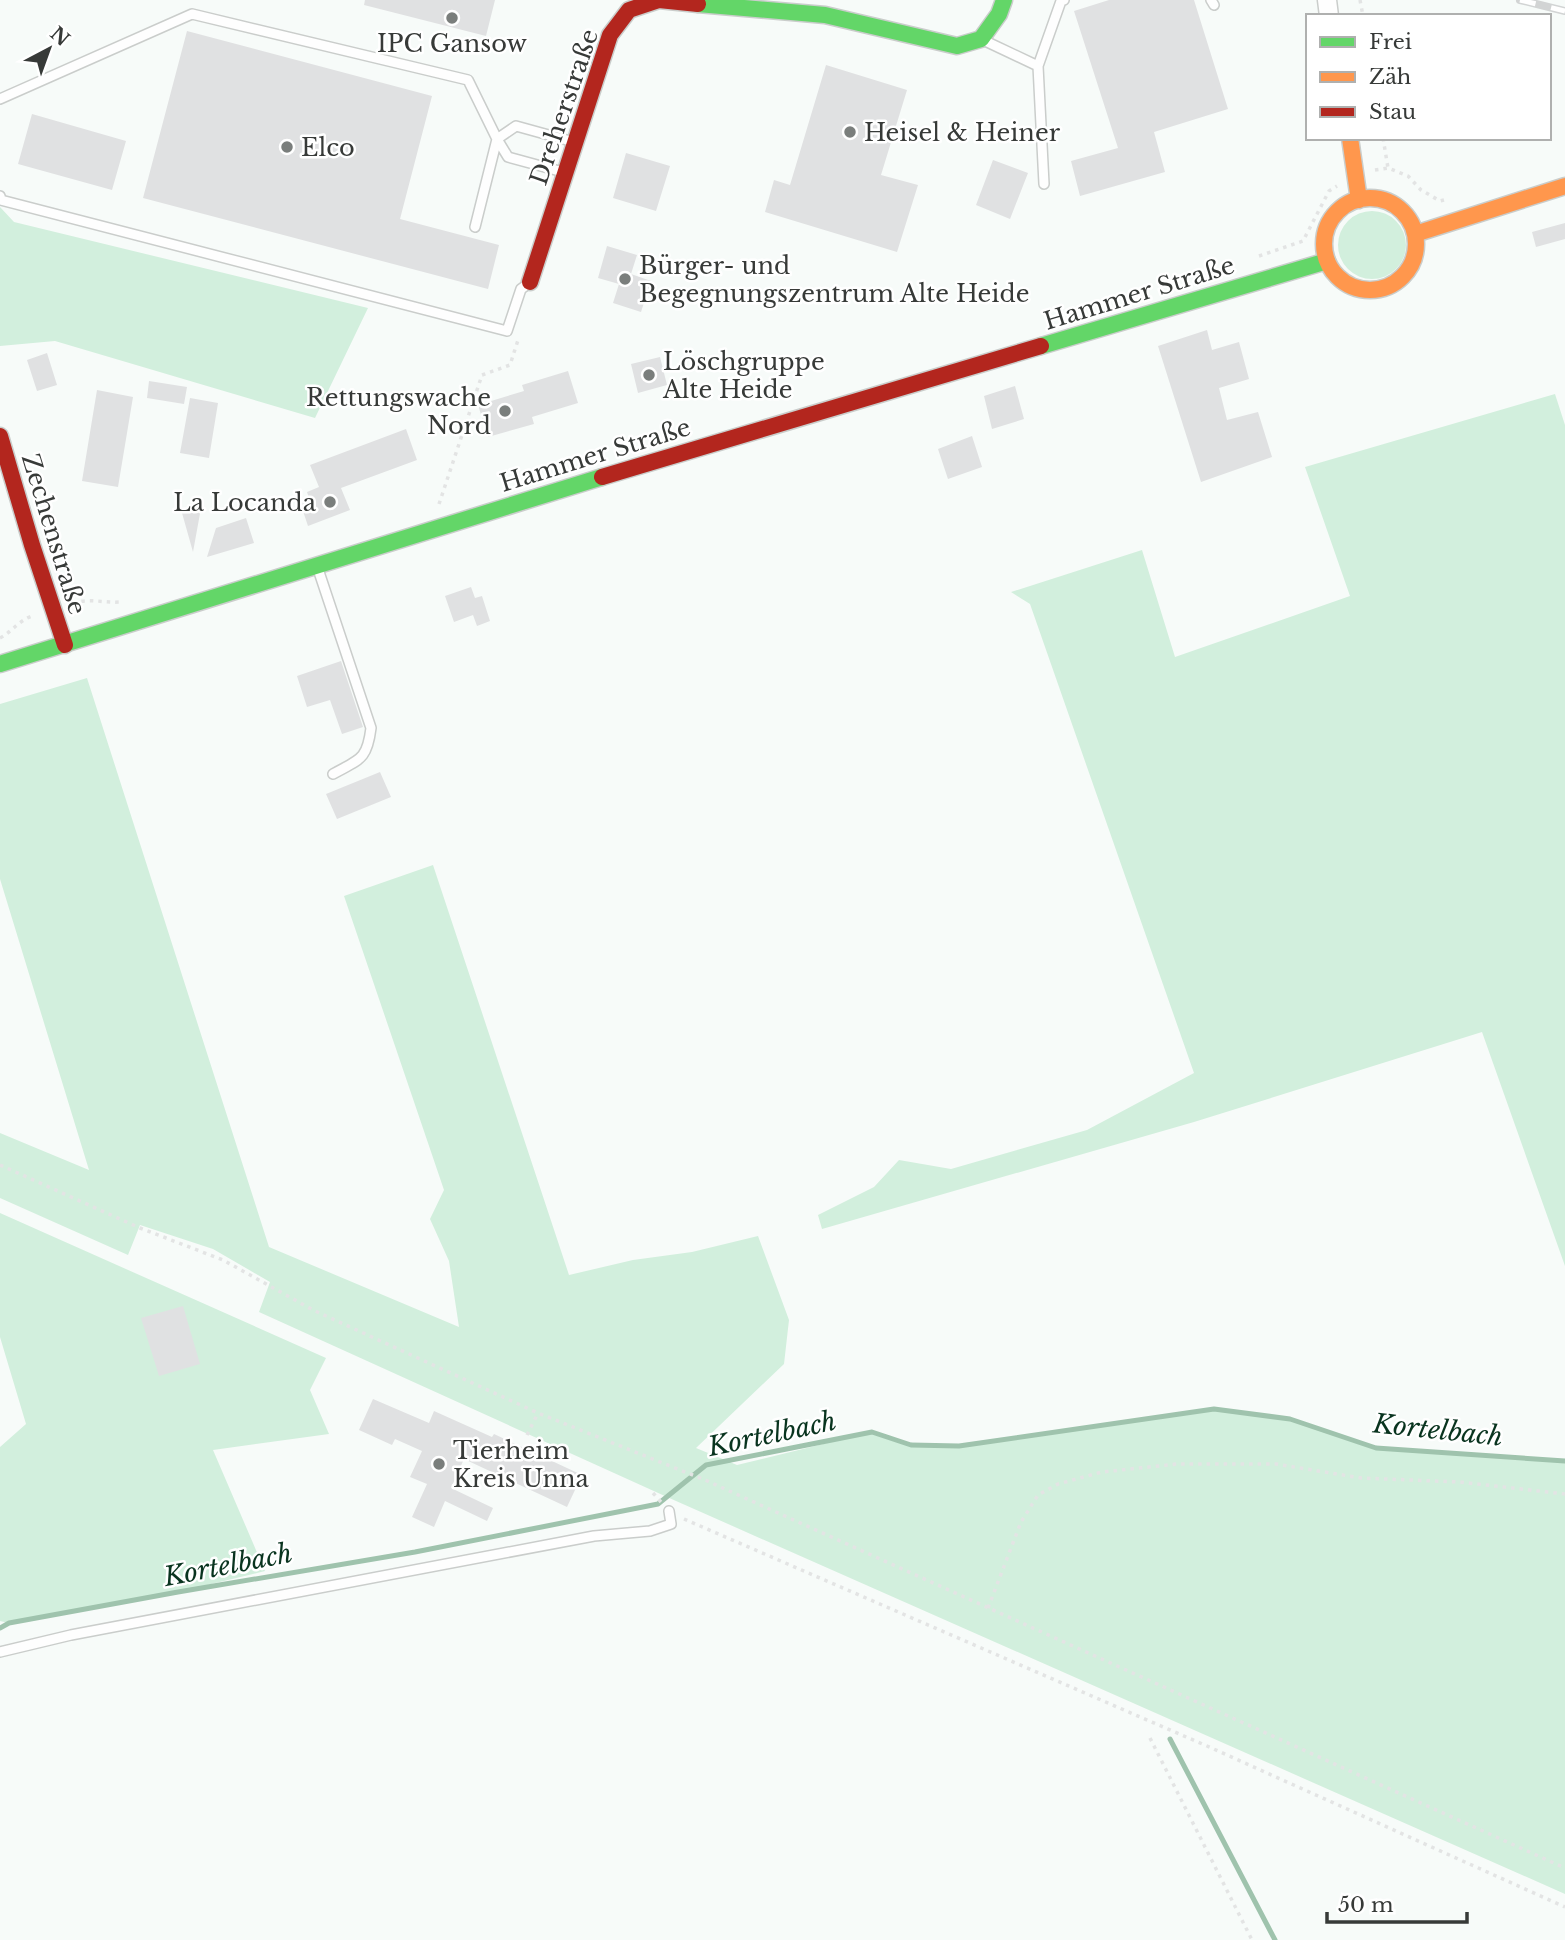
<svg xmlns="http://www.w3.org/2000/svg" width="1565" height="1940" font-family="'Libre Baskerville',serif">
  <rect width="100%" height="100%" fill="#f7fbf9"/>
  <path fill="#d2efdd" d="M0,207L14,222L368,308L315,418L55,341L0,346Z
    M1338 245a34 34 0 1 1 68 0a34 34 0 1 1-68 0Z
    M1555,394L1565,425V1266L1482,1032L1194,1122L822,1229L818,1215L874,1187L899,1160L951,1169L1087,1130L1194,1073L1030,604L1011,592L1142,550L1175,657L1350,596L1305,467Z
    M87,678L269,1247L459,1327L449,1261L430,1219L444,1190L344,896L433,865L569,1275L633,1260L692,1252L758,1236L789,1320L784,1364L696,1448L737,1465L872,1432L912,1445L959,1446L1214,1409L1290,1419L1376,1448L1565,1461V1894L667,1497L259,1312L270,1282L213,1249L140,1225L128,1255L0,1198V1133L89,1170L0,879V704Z
    M0,1213L326,1358L310,1390L329,1434L213,1450L265,1571L178,1592L9,1623L0,1621V1447L26,1424L0,1337Z"/>
  <g fill="none" stroke-linecap="round" stroke-linejoin="round">
    <path stroke="#9fc3ad" stroke-width="5" d="M0,1628L9,1623L178,1592L415,1552L658,1504L706,1465L872,1432L911,1445L959,1446L1214,1409L1290,1419L1376,1448L1565,1461
      M1170,1739L1275,1940"/>
  </g>
  <path fill="#e0e1e2" d="M365,0H495L486,36L364,5Z
    M1109,0H1194L1228,109L1154,132L1165,172L1080,196L1071,161L1118,148L1074,11Z
    M187,31L432,96L400,219L499,245L488,289L143,198Z
    M826,65L907,90L881,175L918,185L897,252L765,212L774,180L790,185Z
    M32,114L126,141L112,190L18,164Z
    M626,153L670,166L656,211L613,198Z
    M993,160L1028,173L1010,219L976,205Z
    M1565,223V239L1536,247L1532,232Z
    M607,246L637,255L631,274L651,281L641,312L613,303L619,284L598,278Z
    M1207,330L1212,350L1239,342L1249,379L1219,388L1227,420L1258,412L1272,457L1201,482L1158,346Z
    M47,353L57,385L37,391L27,360Z
    M660,357L667,385L638,393L631,364Z
    M568,371L578,403L532,417L534,424L488,437L478,405L524,391L522,385Z
    M149,381L187,387L184,404L147,398Z
    M1015,386L1024,419L992,429L984,396Z
    M97,390L133,397L118,487L82,481Z
    M190,398L218,403L209,458L180,453Z
    M406,429L417,460L341,488L350,510L308,526L300,502L309,498L307,492L319,487L310,465Z
    M972,436L982,467L948,479L938,449Z
    M201,508L193,552L182,513Z
    M246,518L254,543L207,557L216,528Z
    M471,587L475,598L482,596L490,621L477,626L473,615L454,622L445,596Z
    M341,661L363,727L342,734L330,700L307,707L297,676Z
    M380,772L391,797L337,819L326,794Z
    M183,1306L200,1364L159,1376L141,1318Z
    M373,1399L429,1423L434,1411L492,1437L494,1434L582,1475L567,1507L464,1459L451,1488L493,1508L487,1521L445,1501L434,1527L412,1517L427,1484L410,1477L422,1451L395,1439L392,1445L359,1430Z"/>
  <g fill="none" stroke-linecap="round" stroke-linejoin="round">
    <g stroke="#cacdcb" stroke-width="12">
      <path id="lane" d="M1211,0L1214,5
        M983,40L1038,66L1044,184
        M1038,66L1061,1L1064,0
        M0,99L192,14L468,80L497,139L475,227
        M563,172L508,157L497,139L516,126L574,142
        M0,196L1,200L507,331L521,289L528,284
        M318,569L371,728C367,760 360,759 333,774
        M0,1652L71,1635L594,1536L650,1531L671,1524L669,1511"/>
    </g>
    <g stroke="#cacdcb" stroke-width="21">
      <path id="street" d="M1327,0L1329,16"/>
    </g>
    <g stroke="#cacdcb" stroke-width="19">
      <path id="fast" d="M698,4L825,15L957,46L981,39L999,14L1004,0
        M1041,346L1327,261
        M0,664L602,477"/>
    </g>
    <g stroke="#cacdcb" stroke-width="19">
      <path id="slow" d="M1350,138L1359,200
        M1324 244a46 46 0 1 1 92 0a46 46 0 1 1-92 0Z
        M1415,234L1565,186"/>
    </g>
    <g stroke="#cacdcb" stroke-width="19">
      <path id="jam" d="M530,282L610,35L629,10L659,0L698,4
        M0,436L32,545L65,645
        M602,477L1041,346"/>
    </g>
    <path stroke="#e3e4e4" stroke-width="3.5" stroke-dasharray="3.5 5" stroke-linecap="butt" d="M1360,0L1363,16
      M1383,138L1388,168
      M1375,170L1388,168L1408,176L1421,190L1440,201L1444,200
      M1259,256L1303,241L1329,191L1337,186
      M439,504L482,375L510,365L519,337
      M73,603C90,598 103,603 120,602
      M0,638C13,631 18,621 32,616
      M0,1165L140,1228L223,1260L313,1310L538,1413L705,1480L1565,1868
      M527,1435L538,1413
      M653,1493L661,1502
      M684,1519L1207,1746L1565,1907
      M988,1608L1021,1522L1038,1495L1058,1484L1102,1472L1177,1464H1276L1361,1478L1460,1482L1565,1494
      M1150,1738L1252,1940"/>
    <use href="#lane" stroke="#fefefe" stroke-width="9"/>
    <use href="#street" stroke="#fefefe" stroke-width="18"/>
    <use href="#fast" stroke="#63d668" stroke-width="16"/>
    <use href="#slow" stroke="#ff974d" stroke-width="16"/>
    <use href="#jam" stroke="#b3261e" stroke-width="16"/>
    <g stroke="#d2d4d4" stroke-width="8">
      <path id="rail" d="M1520,0L1565,11"/>
    </g>
    <use href="#rail" stroke="#fff" stroke-width="5" stroke-dasharray="16" stroke-linecap="butt"/>
  </g>
  <g fill="#7a7e7c" stroke="#fff" stroke-width="2.5">
    <circle cx="452" cy="18" r="7"/>
    <circle cx="850" cy="132" r="7"/>
    <circle cx="287" cy="147" r="7"/>
    <circle cx="625" cy="279" r="7"/>
    <circle cx="649" cy="375" r="7"/>
    <circle cx="505" cy="411" r="7"/>
    <circle cx="330" cy="502" r="7"/>
    <circle cx="439" cy="1464" r="7"/>
  </g>
  <g text-anchor="middle" dominant-baseline="central" stroke-width="5" stroke-linejoin="round" paint-order="stroke">
    <g font-size="24" fill="#373a38" stroke="#fff" text-anchor="start">
      <text x="452" y="43" text-anchor="middle">IPC Gansow</text>
      <text x="864" y="132">Heisel &amp; Heiner</text>
      <text x="301" y="147">Elco</text>
      <text x="639" y="265">Bürger- und<tspan x="639" dy="28">Begegnungszentrum Alte Heide</tspan></text>
      <text x="663" y="361">Löschgruppe<tspan x="663" dy="28">Alte Heide</tspan></text>
      <text x="491" y="397" text-anchor="end">Rettungswache<tspan x="491" dy="28">Nord</tspan></text>
      <text x="316" y="502" text-anchor="end">La Locanda</text>
      <text x="453" y="1450">Tierheim<tspan x="453" dy="28">Kreis Unna</tspan></text>
    </g>
    <g font-size="24" fill="#373a38" stroke="#fff">
      <text transform="translate(564 107) rotate(-71)">Dreherstraße</text>
      <text transform="translate(1139 293) rotate(-17)">Hammer Straße</text>
      <text transform="translate(595 455) rotate(-17)">Hammer Straße</text>
      <text transform="translate(54 534) rotate(73)">Zechenstraße</text>
    </g>
    <g font-size="26" font-style="italic" fill="#09341f" stroke="#fff">
      <text transform="translate(1438 1430) rotate(6)">Kortelbach</text>
      <text transform="translate(772 1434) rotate(-12)">Kortelbach</text>
      <text transform="translate(228 1565) rotate(-11)">Kortelbach</text>
    </g>
  </g>
  <rect x="1306" y="14" width="245" height="126" fill="#ffffff" stroke="#afb0af" stroke-width="2"/>
  <rect x="1320" y="37" width="35" height="10" fill="#63d668" stroke="#afb0af" stroke-width="2"/>
  <text x="1369" y="49" font-size="21" fill="#373a38">Frei</text>
  <rect x="1320" y="72" width="35" height="10" fill="#ff974d" stroke="#afb0af" stroke-width="2"/>
  <text x="1369" y="84" font-size="21" fill="#373a38">Zäh</text>
  <rect x="1320" y="107" width="35" height="10" fill="#b3261e" stroke="#afb0af" stroke-width="2"/>
  <text x="1369" y="119" font-size="21" fill="#373a38">Stau</text>
  <g transform="translate(49 49) rotate(41)" stroke="#ffffff" stroke-width="5" paint-order="stroke">
  <path d="M0-5L12 26L0 18L-12 26Z" fill="#373a38"/>
  <text y="-10" font-size="19" font-weight="bold" text-anchor="middle" fill="#373a38">N</text>
  </g>
  <path d="M1327 1912v10h140v-10" fill="none" stroke="#373a38" stroke-width="3.5"/>
  <text x="1338" y="1912" font-size="21" fill="#373a38" stroke="#ffffff" stroke-width="5" paint-order="stroke">50 m</text>
</svg>
